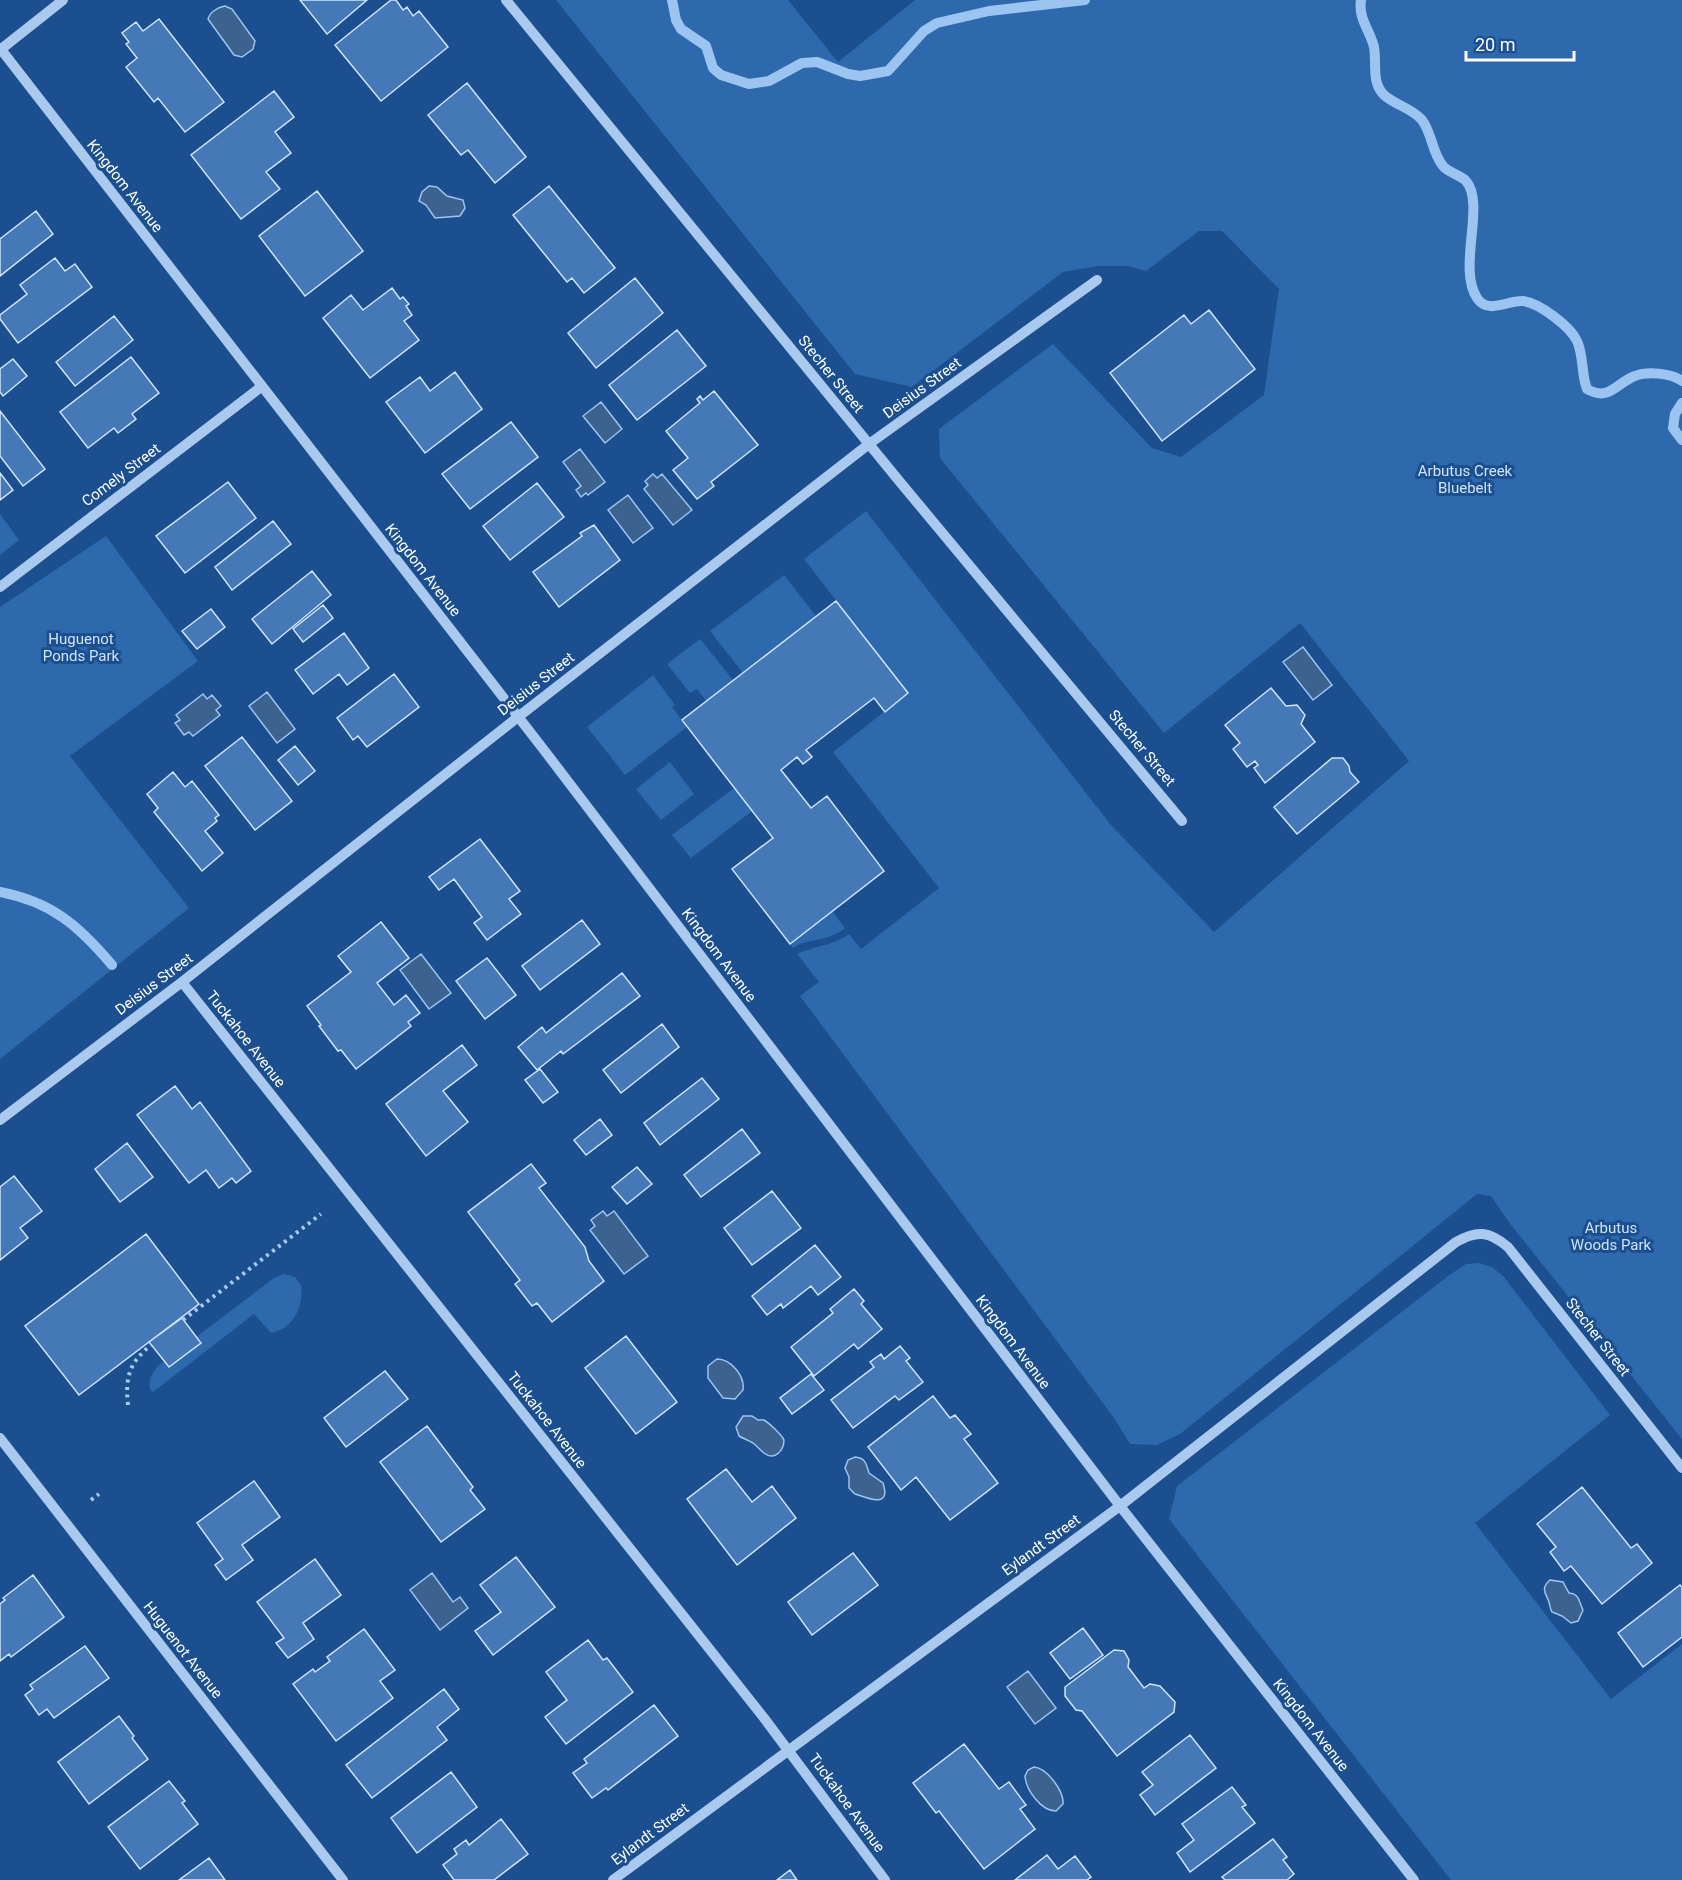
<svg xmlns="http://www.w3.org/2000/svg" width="1682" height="1880" font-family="Roboto,sans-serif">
  <rect width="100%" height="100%" fill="#1b4f8f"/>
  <path fill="#2e69ad" d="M556,0H788L838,62L915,0H1682V1439L1511,1225L1491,1196L1477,1194L1180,1434L1157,1445L1130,1444L1114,1418L800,996L819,982L797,954C816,945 830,947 849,934L861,949L939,888L833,752L908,693L804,559L866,511L1111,825L1214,932L1409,761L1300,623L1164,733L940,458L939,429L1053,344L1152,448L1181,457L1264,395L1279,289L1222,231H1199L1146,271L1127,266H1098L1063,272L912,387L855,374Z
    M0,514L19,540L0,555Z
    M106,536L198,661L70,756L189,908L0,1059V607Z
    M784,575L816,616L743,673L710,631Z
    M700,639L733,680L706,701L697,689L690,693L667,664Z
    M653,675L675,705L672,707L687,727L625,775L587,727Z
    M670,762L694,794L661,820L636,789Z
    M734,788L752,811L691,858L672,835Z
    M832,911L845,928C827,943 808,937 793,948L790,944Z
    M1479,1263L1492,1267L1504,1277L1610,1415L1475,1523L1611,1699L1682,1644V1880H1451L1169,1519L1177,1486L1448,1276L1466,1264Z
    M284,1274L295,1277L301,1285C304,1305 294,1329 271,1333L254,1314L153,1392L151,1391C147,1381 152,1374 158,1366L274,1278Z"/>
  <path fill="#3c6290" stroke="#9cc4f0" stroke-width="1.5" d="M225,6L232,9L255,41L253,49L242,57L234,55L208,19C210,12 218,7 225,6Z
    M429,186L437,187L447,196L463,200L465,208L460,216L435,218L426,205L419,201L422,192Z
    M601,402L622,429L605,443L583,416Z
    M580,449L605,482L588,495L586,493L581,497L576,490L581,486L563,462Z
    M653,474L657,478L662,474L692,510L673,525L644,489L648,485L645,481Z
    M628,495L653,528L633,543L608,510Z
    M1303,647L1332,685L1313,700L1283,662Z
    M267,692L295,729L277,743L249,706Z
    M203,694L207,699L212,695L221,706L216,710L220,715L193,736L189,732L184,735L175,723L180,720L176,715Z
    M421,954L451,993L429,1009L400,970Z
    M603,1211L607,1216L614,1211L648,1256L624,1274L590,1230L595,1226L591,1220Z
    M717,1359C731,1359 745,1376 743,1390L735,1399L723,1398L708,1378V1366Z
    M743,1416H752L758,1420H764C769,1423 782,1435 784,1440C784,1451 774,1461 764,1453C760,1450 757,1446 753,1443C748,1440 744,1439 739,1436L736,1427Z
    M855,1457C866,1458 866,1464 869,1473L883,1483C892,1510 865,1497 855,1494L849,1488V1477L845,1468L848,1460Z
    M432,1573L453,1602L460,1597L468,1608L440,1630L410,1590Z
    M1550,1580L1563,1582L1569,1593C1580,1594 1579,1602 1583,1610L1578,1621L1571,1623L1562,1616L1552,1612C1550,1609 1550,1606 1549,1602C1546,1593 1540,1589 1550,1580Z
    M1028,1671L1056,1708L1035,1724L1007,1687Z
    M1034,1767C1047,1768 1064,1791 1063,1804L1056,1811C1041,1811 1026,1790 1025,1776L1028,1770Z"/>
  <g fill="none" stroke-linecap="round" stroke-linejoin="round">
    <path stroke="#9cc4f0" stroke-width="10" d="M672,0L676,20L681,29L706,46L713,68L721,75L749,84L769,81L802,63L817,62L848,74L860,76L888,71L924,31L937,23L989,11L1085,0
      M1361,0C1358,19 1370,30 1374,47C1377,64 1371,82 1384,95C1395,105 1412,108 1422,120C1432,133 1432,153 1443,166C1449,173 1460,175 1466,181C1486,204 1457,268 1477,298C1488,315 1508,300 1523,301C1539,303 1570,326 1577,341C1584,356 1581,374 1587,389C1609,402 1616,383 1635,376C1647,371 1671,373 1682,381
      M1682,403L1675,414L1673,428L1682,440
      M0,892C52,902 79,926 112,965"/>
  </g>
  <path fill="#4478b7" stroke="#cfe3fa" stroke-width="1.5" d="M300,0H367L327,34Z
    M391,0H396L403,10L407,7L413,16L419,11L448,47L381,101L335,45Z
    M159,19L224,102L185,132L158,98L154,102L126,67L137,58L126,44L129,42L122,33L136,22L143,31Z
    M467,83L526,157L495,183L468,150L461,155L428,115Z
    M274,91L294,117L275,132L291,153L266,172L280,189L241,219L191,155Z
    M549,186L615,268L584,293L572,278L567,282L513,215Z
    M317,191L363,251L305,296L259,236Z
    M36,211L53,234L0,276V239Z
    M55,258L65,271L75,264L92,287L18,343L0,319V315L27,294L20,285Z
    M635,278L663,313L596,368L568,333Z
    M392,288L400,299L403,297L409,304L406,306L412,315L404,321L419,340L370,378L323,318L351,295L363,310Z
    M1209,310L1255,369L1162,441L1110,373L1184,315L1191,324Z
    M114,316L133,340L75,386L56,362Z
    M677,330L706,366L637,420L609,385Z
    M131,357L159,393L132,414L136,419L118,433L114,428L88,448L60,412Z
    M13,359L27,376L3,396L0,392V369Z
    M455,372L482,409L425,453L386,402L420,377L430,391Z
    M714,391L758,445L711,482L714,486L697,499L673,470L688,458L666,431L700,403L697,399L700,396L703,400Z
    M0,411L45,469L23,486L0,456Z
    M511,422L538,457L470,509L442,474Z
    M0,473L13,490L0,500Z
    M228,482L256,518L185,573L156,536Z
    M537,483L564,517L510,560L483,526Z
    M273,521L291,544L232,590L215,567Z
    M594,525L620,560L559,607L533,572L582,536L580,533Z
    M312,571L331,595L272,644L252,619Z
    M836,601L908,693L885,712L874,698L806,750L812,757L803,764L797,757L781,770L811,808L827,796L884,871L790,944L732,869L773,838L682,720Z
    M323,605L333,618L303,642L293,629Z
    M211,609L225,627L197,649L182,631Z
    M344,633L369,668L347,685L339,674L313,694L295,670Z
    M394,674L419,707L367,747L358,736L353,740L337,718Z
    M1271,688L1286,706L1297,705L1305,715L1301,724L1315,742L1265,783L1254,768L1258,765L1255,761L1247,767L1233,749L1240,743L1225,725Z
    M242,737L292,801L255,830L205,766Z
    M295,746L315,771L298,785L278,760Z
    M1332,758H1343L1349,766L1350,772L1359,782L1297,834L1274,807Z
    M173,772L185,787L192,781L219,815L215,818L217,821L205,831L223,853L202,871L154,812L158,808L147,794Z
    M480,839L520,891L509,899L521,914L487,940L474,923L482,917L454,879L439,890L429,877Z
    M582,920L600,944L540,990L522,966Z
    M381,922L409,958L377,983L394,1005L406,995L420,1013L408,1022L411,1026L356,1069L341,1050L338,1051L319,1026L321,1025L307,1006L351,972L338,956Z
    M487,958L516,995L485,1019L456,981Z
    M622,973L640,996L563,1054L561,1051L537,1070L518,1047L542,1027L546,1033Z
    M662,1024L679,1047L621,1093L603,1070Z
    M462,1045L477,1065L443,1091L468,1122L426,1156L386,1104Z
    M540,1069L558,1092L543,1103L525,1080Z
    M702,1078L719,1099L660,1145L644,1123Z
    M175,1086L192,1109L200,1102L251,1171L236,1183L232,1178L219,1188L206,1170L189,1183L137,1115Z
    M600,1119L612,1135L586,1155L574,1140Z
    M742,1129L760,1153L701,1197L684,1175Z
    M127,1143L153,1177L120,1202L95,1169Z
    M531,1164L546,1183L539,1188L585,1247L589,1261L604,1281L552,1322L537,1303L532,1306L515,1284L520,1280L468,1212Z
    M637,1167L652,1184L627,1204L612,1187Z
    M14,1176L42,1211L20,1228L28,1238L0,1260V1187Z
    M772,1191L801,1228L752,1265L724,1228Z
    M146,1234L199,1304L79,1395L25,1326Z
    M815,1245L841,1277L818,1295L811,1286L783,1308L781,1304L767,1315L752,1296Z
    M854,1289L864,1301L861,1304L882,1329L858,1349L854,1344L814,1376L791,1347L833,1313L830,1309Z
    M182,1318L201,1343L169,1367L149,1342Z
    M626,1336L677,1402L636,1434L585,1368Z
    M900,1346L910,1358L906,1361L923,1382L899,1400L895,1396L853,1428L831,1400L874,1367L870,1362L881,1354L884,1359Z
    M385,1371L408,1399L346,1447L324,1418Z
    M811,1374L824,1390L792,1414L780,1398Z
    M933,1396L950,1418L955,1415L971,1434L964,1439L998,1483L950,1520L916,1477L901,1490L868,1447Z
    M427,1426L473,1487L470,1490L485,1509L441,1542L380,1462Z
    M726,1469L752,1502L772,1486L796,1518L737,1565L687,1499Z
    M254,1481L280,1517L242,1545L253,1560L226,1580L215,1565L223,1559L197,1523Z
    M1582,1487L1631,1548L1637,1544L1652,1563L1602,1604L1571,1566L1564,1571L1550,1552L1556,1547L1537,1524Z
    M853,1553L878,1585L812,1635L788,1602Z
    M516,1557L555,1607L493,1655L475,1631L501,1612L480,1585Z
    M315,1559L341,1595L303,1623L314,1639L288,1658L276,1643L284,1638L257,1602Z
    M33,1575L64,1617L11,1657L9,1654L0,1661V1604L5,1600L3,1598Z
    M1680,1585L1682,1587V1637L1643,1667L1618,1633Z
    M1083,1628L1103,1655L1070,1679L1050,1653Z
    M364,1629L395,1670L380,1681L393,1698L336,1741L293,1684L313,1669L315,1672L330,1661L327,1657Z
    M588,1640L603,1660L607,1658L633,1692L566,1744L545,1717L567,1700L546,1672Z
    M85,1646L109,1678L54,1718L47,1709L39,1715L25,1695L33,1689L30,1685Z
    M1114,1650L1124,1651L1129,1660L1128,1667L1144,1688L1150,1684L1160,1686L1175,1702L1174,1712L1117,1756L1082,1711L1076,1710L1065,1696V1687Z
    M444,1689L459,1709L437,1727L447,1740L372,1798L346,1765Z
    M654,1705L678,1736L608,1790L606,1788L592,1798L573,1773L587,1763L584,1759Z
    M119,1716L134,1736L132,1738L148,1759L89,1804L58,1762Z
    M1190,1735L1216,1768L1155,1815L1140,1795L1153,1785L1142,1772Z
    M964,1744L999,1789L1009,1782L1026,1805L1020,1809L1035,1829L984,1869L939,1811L936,1813L913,1783Z
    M451,1772L477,1807L417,1853L391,1818Z
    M169,1781L185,1801L182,1803L198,1824L140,1869L108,1827Z
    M1232,1787L1246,1805L1242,1807L1255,1823L1190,1872L1177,1853L1194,1840L1182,1824Z
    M501,1819L528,1854L494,1880H454L443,1865L457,1854L454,1849L466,1840L469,1845Z
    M1273,1839L1287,1857L1283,1860L1294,1874L1287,1880H1225L1222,1877Z
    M1047,1855L1058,1869L1075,1856L1091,1877L1087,1880H1015Z
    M209,1858L225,1880H179Z
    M790,1870L797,1880H777Z"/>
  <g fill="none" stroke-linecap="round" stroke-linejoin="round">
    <path stroke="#a9c9ee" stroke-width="4" stroke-dasharray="3 4.5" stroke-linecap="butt" d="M183,1320L321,1214
      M128,1405C125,1377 129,1363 151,1345
      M91,1500L99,1494"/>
    <path stroke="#a9c9ee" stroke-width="10" d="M506,0L900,482L1182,821
      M0,48L544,750L1120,1506L1414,1880
      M0,50L63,0
      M0,587L261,387
      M182,982L764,1718L885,1880
      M0,1120L182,982L518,717L869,444L1097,280
      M0,1438L343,1880
      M613,1880L1120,1506L1456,1242C1477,1230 1489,1231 1508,1247L1682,1468"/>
  </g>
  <g text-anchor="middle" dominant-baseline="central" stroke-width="6" stroke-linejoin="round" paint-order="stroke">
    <g font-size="15" fill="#fff" stroke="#1b4f8f">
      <text transform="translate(125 186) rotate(52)">Kingdom Avenue</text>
      <text transform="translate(831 374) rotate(51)">Stecher Street</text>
      <text transform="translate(922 388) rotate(-36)">Deisius Street</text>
      <text transform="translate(121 475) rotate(-37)">Comely Street</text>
      <text transform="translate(423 570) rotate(52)">Kingdom Avenue</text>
      <text transform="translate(536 684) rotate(-38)">Deisius Street</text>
      <text transform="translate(1142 748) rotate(50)">Stecher Street</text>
      <text transform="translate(719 955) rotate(53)">Kingdom Avenue</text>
      <text transform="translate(154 984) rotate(-37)">Deisius Street</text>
      <text transform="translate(246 1039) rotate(52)">Tuckahoe Avenue</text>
      <text transform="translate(1598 1337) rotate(52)">Stecher Street</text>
      <text transform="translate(1013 1342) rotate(53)">Kingdom Avenue</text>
      <text transform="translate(547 1420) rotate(52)">Tuckahoe Avenue</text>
      <text transform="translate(1041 1545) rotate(-36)">Eylandt Street</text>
      <text transform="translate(183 1650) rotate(52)">Huguenot Avenue</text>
      <text transform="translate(1311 1725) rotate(52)">Kingdom Avenue</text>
      <text transform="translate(847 1803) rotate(54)">Tuckahoe Avenue</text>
      <text transform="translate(650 1834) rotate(-37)">Eylandt Street</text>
    </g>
    <g font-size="15" fill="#cfe3fa" stroke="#1b4f8f">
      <text x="1465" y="471">Arbutus Creek<tspan x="1465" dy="17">Bluebelt</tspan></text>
      <text x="81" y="639">Huguenot<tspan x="81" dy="17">Ponds Park</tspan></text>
      <text x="1611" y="1228">Arbutus<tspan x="1611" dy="17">Woods Park</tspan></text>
    </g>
  </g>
  <path d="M1466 51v9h108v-9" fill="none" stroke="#ffffff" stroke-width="3"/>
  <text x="1475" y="51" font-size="18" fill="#ffffff" stroke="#1b4f8f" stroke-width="4.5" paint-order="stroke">20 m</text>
</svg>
